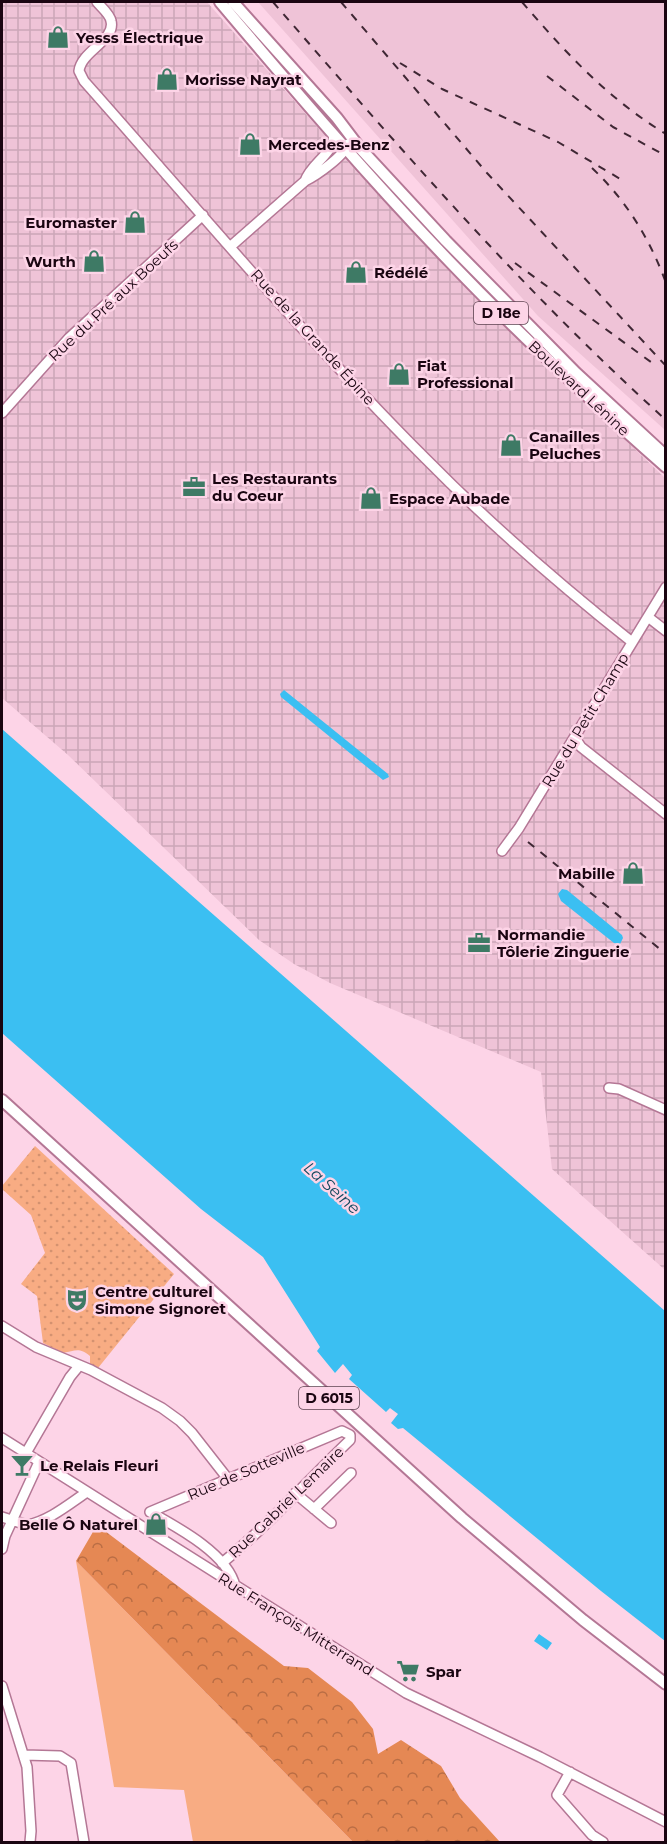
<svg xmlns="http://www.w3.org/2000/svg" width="667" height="1844" font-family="Montserrat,sans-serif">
  <defs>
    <pattern id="industrial-grid" width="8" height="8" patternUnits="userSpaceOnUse" patternTransform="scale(1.5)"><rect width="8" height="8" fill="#efc3d7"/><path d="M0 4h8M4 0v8" fill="none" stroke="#cca6b8"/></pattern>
    <pattern id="forest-crowns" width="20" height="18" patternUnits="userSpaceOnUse" patternTransform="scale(1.5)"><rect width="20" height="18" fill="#e58854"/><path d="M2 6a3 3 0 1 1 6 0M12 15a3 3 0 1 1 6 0" fill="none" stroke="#b96d44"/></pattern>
    <pattern id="park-dots" width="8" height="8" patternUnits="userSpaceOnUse" patternTransform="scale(1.5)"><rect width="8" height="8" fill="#f8ac83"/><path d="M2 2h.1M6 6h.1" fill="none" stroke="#d49270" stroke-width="1.8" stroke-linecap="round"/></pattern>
  </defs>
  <rect width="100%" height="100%" fill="#fdd4e7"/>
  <path fill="#efc3d7" d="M258,2H665V430L538,316Z"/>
  <path fill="url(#industrial-grid)" d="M2,2H207L357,172L527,346L665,478V1270L552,1169L541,1072L330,983L294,964L259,940L68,755L2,698Z"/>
  <path fill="#f8ac83" d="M76,1561L353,1842H193L184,1790L114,1787Z"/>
  <path fill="url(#forest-crowns)" d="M97,1525L284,1666L308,1668L352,1702L373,1729L378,1754L401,1740L441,1766L460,1798L500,1842H353L76,1561Z"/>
  <path fill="url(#park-dots)" d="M35,1146L174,1274L98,1368L90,1364V1356C79,1347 75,1351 63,1353L43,1343L37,1296L21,1284L45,1253L31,1215L2,1189V1186Z"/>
  <path fill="#3bbff2" d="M284,690L388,774L389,777L383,780L281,697L280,694Z
    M2,729L665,1311V1641L601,1591L403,1428L398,1429L391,1423L398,1414L390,1408L386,1412L349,1379L352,1375L343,1364L335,1373L317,1351L320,1347L263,1257L201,1209L2,1033Z
    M562,889L567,890L622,935L623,938L620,944L614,943L561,901L558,894Z
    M539,1634L552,1643L547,1650L534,1641Z"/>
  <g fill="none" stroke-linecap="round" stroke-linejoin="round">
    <g stroke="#b47795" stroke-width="12">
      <path id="minor" d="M97,2C101,7 110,14 111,21C116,40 81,51 79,71L84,81C196,207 305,338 425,458C490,524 560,585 632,642
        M305,181C311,163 333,155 334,135
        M231,246L305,181C317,175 344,156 348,144
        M2,413L69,338L203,215
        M648,617L666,631
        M575,738L581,747L666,814
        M502,851L519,828L666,587
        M609,1088L619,1089L666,1110
        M2,1326L36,1347L91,1370L162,1408L180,1421L192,1433L228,1479
        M2,1438L406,1693L540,1757L666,1822
        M26,1453L70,1377L79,1366
        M295,1493L331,1523
        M314,1509L351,1473
        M150,1512L342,1431L350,1435V1440C307,1481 268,1526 222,1563
        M150,1512C177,1527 228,1554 235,1586
        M2,1517L27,1525C49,1521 69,1504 87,1492
        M2,1549L5,1536L39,1462
        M2,1686L27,1767L31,1831L30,1842
        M24,1755L60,1756L71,1763L84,1842
        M570,1772L557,1795L592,1835L603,1842"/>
    </g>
    <g stroke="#b47795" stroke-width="14">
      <path id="major" d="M220,2C295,91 371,180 452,264C520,335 592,402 666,467
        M233,2L337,118L359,147L446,241L576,373L666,456
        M2,1100L462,1518L583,1620L666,1684"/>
    </g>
    <use href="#minor" stroke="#fff" stroke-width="9"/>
    <use href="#major" stroke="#fff" stroke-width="10"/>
    <path stroke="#3f2734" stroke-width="2" stroke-dasharray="8 8" stroke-linecap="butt" d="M273,2C398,146 523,291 666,420
      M341,2L487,173L666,366
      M522,2C565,52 608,99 666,134
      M400,63L442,89L558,142L622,180
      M547,76L613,127L666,156
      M592,168C626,200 650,239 666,283
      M515,263L655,365
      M528,842L666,954"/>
  </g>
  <defs>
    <g id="shop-bare" transform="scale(1.8)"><path d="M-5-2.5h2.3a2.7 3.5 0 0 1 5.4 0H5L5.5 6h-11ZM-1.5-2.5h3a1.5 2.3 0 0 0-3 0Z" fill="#3e7a65" stroke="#fdd4e7" stroke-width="2.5" paint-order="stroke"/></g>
    <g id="office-bare" transform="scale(1.8)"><path d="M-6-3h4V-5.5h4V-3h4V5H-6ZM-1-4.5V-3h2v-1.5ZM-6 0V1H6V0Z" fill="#3e7a65" stroke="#fdd4e7" stroke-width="2.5" paint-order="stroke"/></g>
    <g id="theatre-bare" transform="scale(1.8)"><path d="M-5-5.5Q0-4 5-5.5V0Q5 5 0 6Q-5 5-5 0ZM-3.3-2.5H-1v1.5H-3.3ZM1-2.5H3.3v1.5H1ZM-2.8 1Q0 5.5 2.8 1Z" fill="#3e7a65" stroke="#fdd4e7" stroke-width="2.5" paint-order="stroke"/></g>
    <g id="bar-bare" transform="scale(1.8)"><path d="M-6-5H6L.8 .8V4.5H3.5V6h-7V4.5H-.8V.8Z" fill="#3e7a65" stroke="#fdd4e7" stroke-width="2.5" paint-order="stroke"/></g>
    <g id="supermarket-bare" transform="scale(1.8)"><path d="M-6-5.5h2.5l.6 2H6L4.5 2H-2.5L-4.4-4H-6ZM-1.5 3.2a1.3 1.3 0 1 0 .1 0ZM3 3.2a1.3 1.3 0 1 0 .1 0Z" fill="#3e7a65" stroke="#fdd4e7" stroke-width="2.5" paint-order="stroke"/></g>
  </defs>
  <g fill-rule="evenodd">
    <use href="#shop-bare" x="58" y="37"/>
    <use href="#shop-bare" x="167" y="79"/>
    <use href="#shop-bare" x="250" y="144"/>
    <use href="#shop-bare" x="135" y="222"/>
    <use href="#shop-bare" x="94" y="261"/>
    <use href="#shop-bare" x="356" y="272"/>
    <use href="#shop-bare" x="399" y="374"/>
    <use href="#shop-bare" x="511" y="445"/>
    <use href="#office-bare" x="194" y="487"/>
    <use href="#shop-bare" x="371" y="498"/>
    <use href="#shop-bare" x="633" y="873"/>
    <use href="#office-bare" x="479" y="943"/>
    <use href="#theatre-bare" x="77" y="1300"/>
    <use href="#bar-bare" x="22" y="1465"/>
    <use href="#shop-bare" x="156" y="1524"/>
    <use href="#supermarket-bare" x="408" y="1671"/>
  </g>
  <g text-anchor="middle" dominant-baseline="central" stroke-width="5" stroke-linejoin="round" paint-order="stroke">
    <g fill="#fdd4e7" stroke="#5e4351" stroke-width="1.5">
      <rect x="474" y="302" width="54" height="22" rx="4.5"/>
      <rect x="299" y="1387" width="60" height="22" rx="4.5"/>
    </g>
    <g font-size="14" font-weight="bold" fill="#1a0511">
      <text x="501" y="313">D 18e</text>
      <text x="329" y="1398">D 6015</text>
    </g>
    <g font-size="15" font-weight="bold" fill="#1a0511" stroke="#fdd4e7" text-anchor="start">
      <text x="76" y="37">Yesss Électrique</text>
      <text x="185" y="79">Morisse Nayrat</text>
      <text x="268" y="144">Mercedes-Benz</text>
      <text x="117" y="222" text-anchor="end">Euromaster</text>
      <text x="76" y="261" text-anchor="end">Wurth</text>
      <text x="374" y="272">Rédélé</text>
      <text x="417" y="365">Fiat<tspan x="417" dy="17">Professional</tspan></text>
      <text x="529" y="436">Canailles<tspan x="529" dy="17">Peluches</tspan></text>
      <text x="212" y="478">Les Restaurants<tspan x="212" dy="17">du Coeur</tspan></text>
      <text x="389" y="498">Espace Aubade</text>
      <text x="615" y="873" text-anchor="end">Mabille</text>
      <text x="497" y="934">Normandie<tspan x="497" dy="17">Tôlerie Zinguerie</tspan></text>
      <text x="95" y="1291">Centre culturel<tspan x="95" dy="17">Simone Signoret</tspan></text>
      <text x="40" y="1465">Le Relais Fleuri</text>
      <text x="138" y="1524" text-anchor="end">Belle Ô Naturel</text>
      <text x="426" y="1671">Spar</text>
    </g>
    <g font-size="15" fill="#1a0511" stroke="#fdd4e7">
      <text transform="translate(113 300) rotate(-43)">Rue du Pré aux Boeufs</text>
      <text transform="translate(313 337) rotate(48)">Rue de la Grande Épine</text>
      <text transform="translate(579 388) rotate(43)">Boulevard Lénine</text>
      <text transform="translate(585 720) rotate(-59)">Rue du Petit Champ</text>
      <text transform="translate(246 1471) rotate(-23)">Rue de Sotteville</text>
      <text transform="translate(286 1502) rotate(-44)">Rue Gabriel Lemaire</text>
      <text transform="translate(296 1624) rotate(32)">Rue François Mitterrand</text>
    </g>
    <g font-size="16" font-style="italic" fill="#12485d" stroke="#fdd4e7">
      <text transform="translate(332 1188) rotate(42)">La Seine</text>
    </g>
  </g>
  <rect width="667" height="1844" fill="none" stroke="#1a0511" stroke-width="6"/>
</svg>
